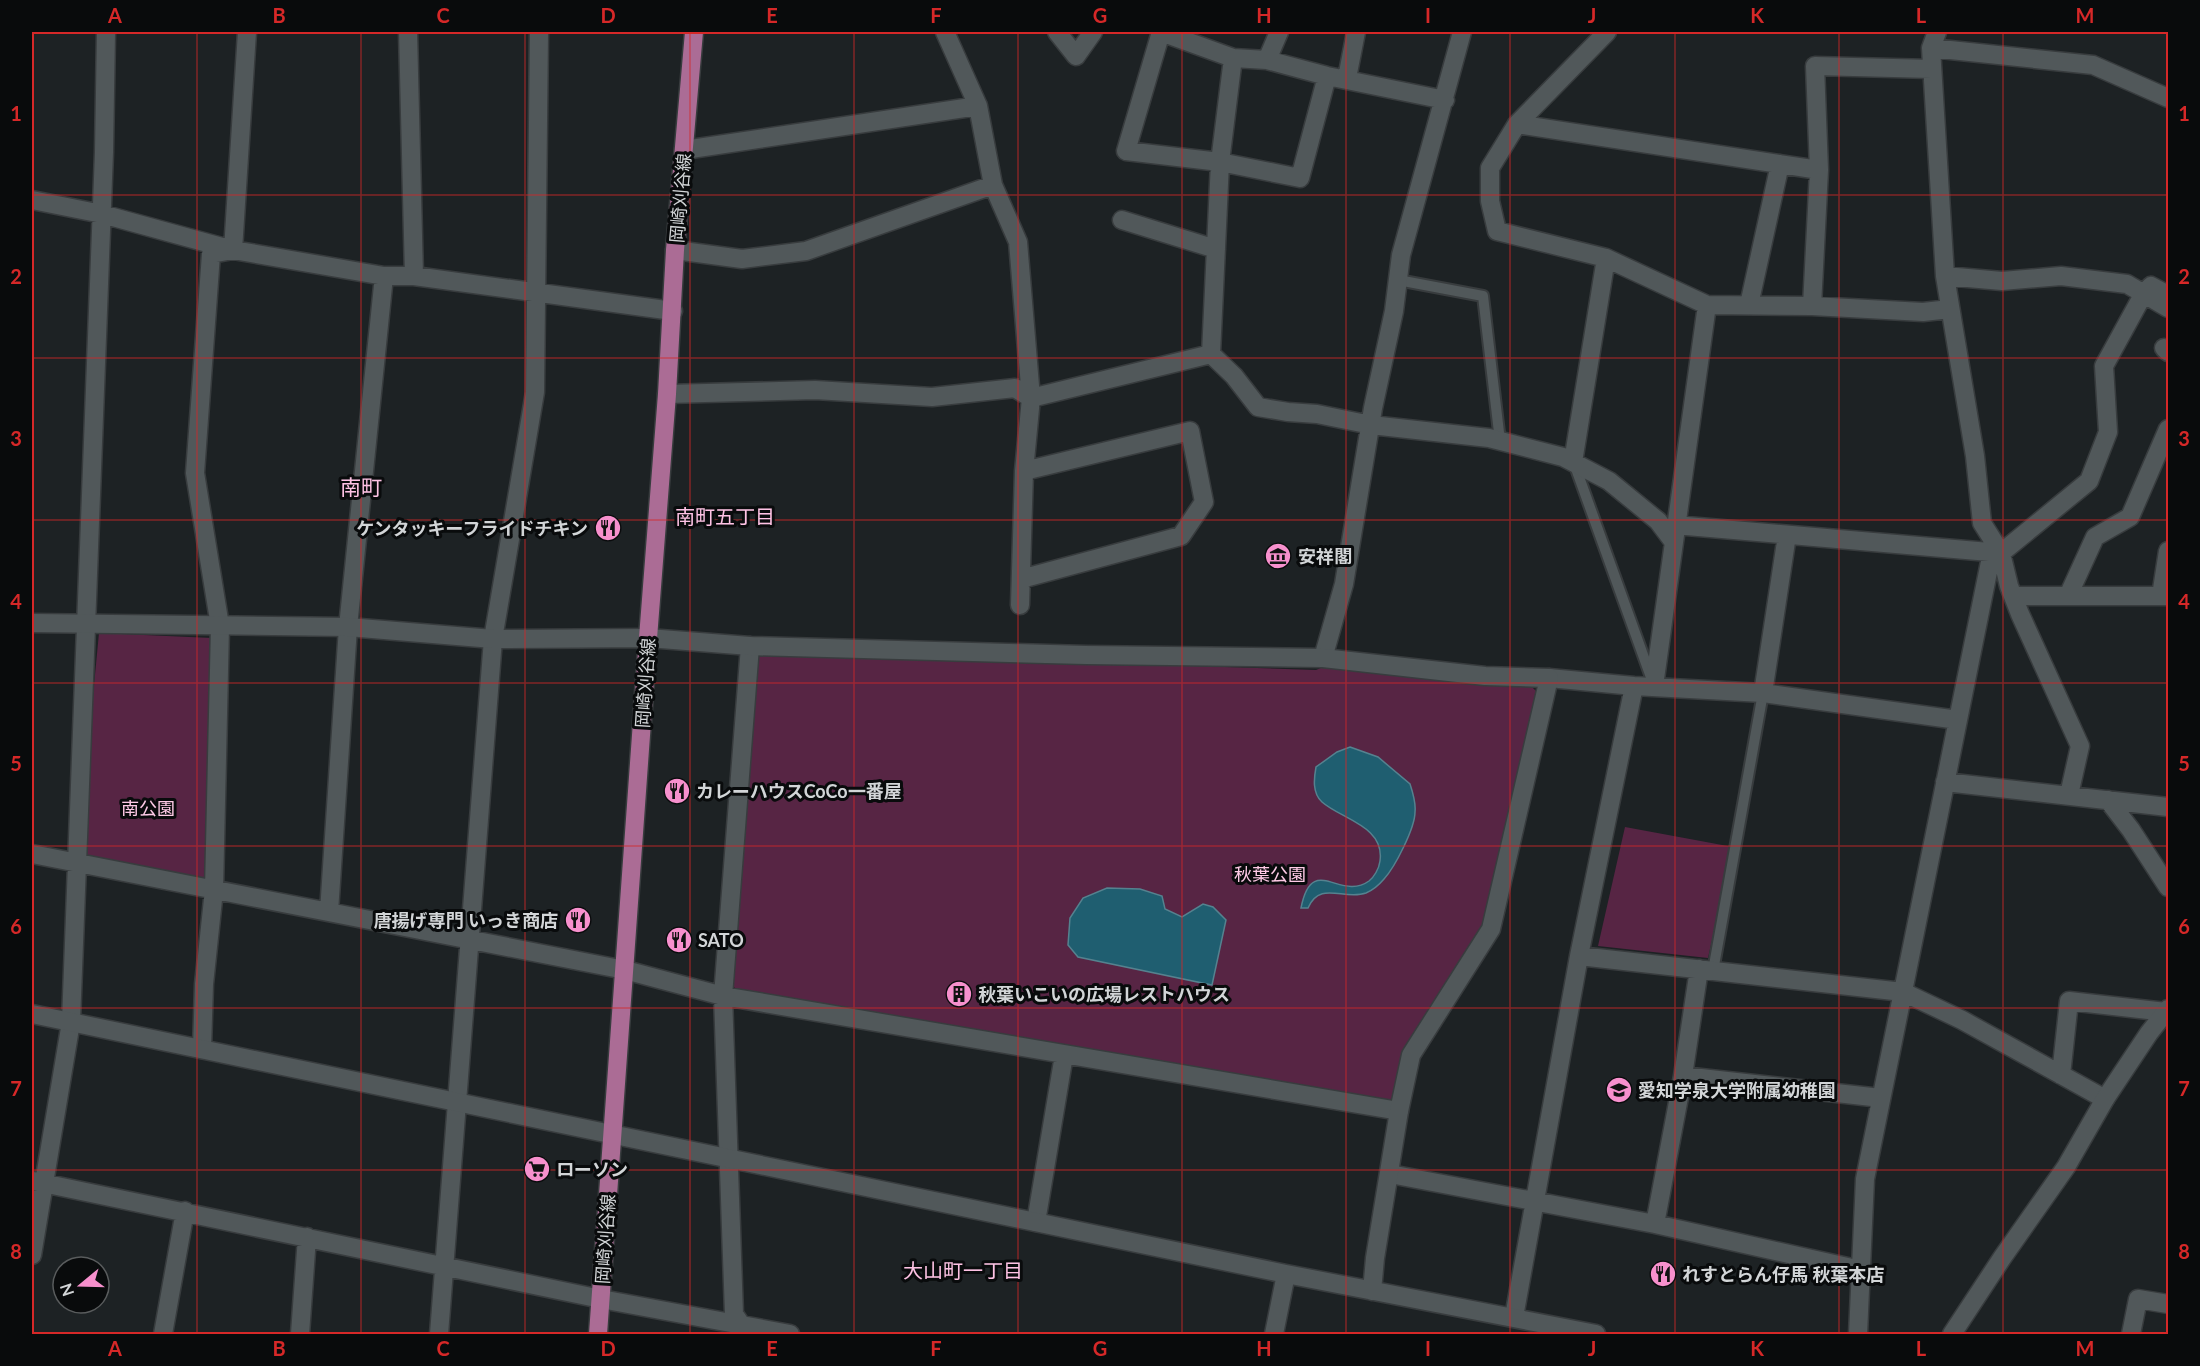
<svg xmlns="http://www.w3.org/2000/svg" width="2200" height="1366" font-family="Lato,'Noto Sans JP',sans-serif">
  <rect width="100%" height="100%" fill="#1d2224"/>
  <path fill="#572544" d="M99,633L212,638L214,890L77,863Z
    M762,652L1316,670L1328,665L1532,687L1537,692L1484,927L1395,1097L1387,1102L737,991L731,983L757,655Z
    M1625,827L1733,847L1708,958L1598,946Z"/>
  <path fill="#1f5e70" stroke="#55828f" stroke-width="1.5" d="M1350,747L1378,757L1410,784C1413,793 1416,803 1415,812C1415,828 1395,867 1384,879C1379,885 1373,890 1366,893C1344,901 1320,880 1308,908H1301C1312,852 1340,902 1369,881C1374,877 1379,869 1380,861C1385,826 1341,819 1322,802C1312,793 1314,778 1316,767L1337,752Z
    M1107,888L1140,889L1162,896L1165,909L1182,917L1203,904L1213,907L1226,920L1212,985L1078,957L1068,945L1070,918L1083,898Z"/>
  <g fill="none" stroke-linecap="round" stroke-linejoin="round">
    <g stroke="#383c3e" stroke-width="14">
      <path id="lane" d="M1398,280L1483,296L1500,441
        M1574,463L1652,680
        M1713,971L1763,693"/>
    </g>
    <g stroke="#383c3e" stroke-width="21">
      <path id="street" d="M408,32L414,276
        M945,32L978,106L993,185L1018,242L1031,398L1024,471L1020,605
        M1057,32L1076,56L1093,32
        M1161,32L1126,151L1220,162L1300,178L1327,76
        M1161,32L1233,58
        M1937,32L1931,48L1945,276L1975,456L1982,523L2001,553L2009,586L2020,614L2080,746L2069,795
        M1931,48L2093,65L2168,98
        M1267,60L1279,32
        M1347,78L1356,32
        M1517,124L1819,170
        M684,150L978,106
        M32,200L102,214L233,250L384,276H414L673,311
        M1122,220L1216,249
        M233,250L247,32
        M675,250L742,259L806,251L993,185
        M1606,258L1497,231L1490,201V168L1517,124L1607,32
        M1945,276L2002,281L2061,276L2127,284L2168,308
        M1749,305L1780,164
        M1812,306L1819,170L1815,66L1932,69
        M2164,348L2168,352
        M1211,354L1220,162L1233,58L1267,60L1327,76L1445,100
        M667,394L815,390L932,397L1015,388L1031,398L1211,354L1234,376L1258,407L1288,412L1317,414L1371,425L1489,438L1563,457L1609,481L1658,521L1673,541
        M1573,462L1606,258L1707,305
        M1675,525L2001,553L2089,481L2108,432L2104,366L2144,293L2151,286L2168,295
        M1021,579L1181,536L1204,502L1190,431L1024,471
        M2013,596H2168
        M2068,596L2095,537L2130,517L2168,429
        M2161,596L2168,551
        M1323,658L1344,584L1373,408L1394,311L1401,255L1462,32
        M1549,678L1634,686L1763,693L1958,720
        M1654,686L1707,305L1812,306L1923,312L1950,309
        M1763,693L1787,535
        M1945,782L2168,807
        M2108,800L2131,830L2168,887
        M32,854L625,970L723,996L1399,1111
        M329,912L348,627L384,276
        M1579,956L1903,992L1962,1020L2105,1099
        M202,1049L204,984L214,890L220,626L195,473L211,254L233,250
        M2061,1075L2069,1001L2166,1012
        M1683,1076L1881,1098
        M1390,1174L1655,1224L1861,1270
        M33,1181L601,1299L790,1334
        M1036,1222L1064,1055
        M1655,1224L1683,1076L1699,969
        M32,1255L71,1022L104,152L106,32
        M1514,1317L1579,956L1634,686
        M742,1333V1326L734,1314L723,996L750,646
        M163,1334L185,1211
        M300,1334L307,1237
        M439,1334L493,639L535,392L539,32
        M1858,1334L1865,1179L1992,552
        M2131,1334L2138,1299L2168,1304"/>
    </g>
    <g stroke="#383c3e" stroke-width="21">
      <path id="secondary" d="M32,623L348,627L493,639L648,638L750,646L1086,655L1323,658L1485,676L1549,678L1491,929L1411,1055L1399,1111L1375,1258L1372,1291
        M32,1014L1286,1274L1596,1334
        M1274,1334L1286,1274
        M1952,1334L2002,1258L2066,1167L2105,1099L2149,1033L2168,1009"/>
    </g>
    <g stroke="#383c3e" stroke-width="21">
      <path id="primary" d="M598,1334L648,638L667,394L675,250L694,32"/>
    </g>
    <use href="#lane" stroke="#51585a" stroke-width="10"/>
    <use href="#street" stroke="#51585a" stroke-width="18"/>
    <use href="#secondary" stroke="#51585a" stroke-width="18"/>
    <use href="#primary" stroke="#ab6c95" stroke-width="18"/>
  </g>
  <path fill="none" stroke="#d62828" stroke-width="1.5" stroke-opacity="0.55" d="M197,32V1334M361,32V1334M525,32V1334M690,32V1334M854,32V1334M1018,32V1334M1182,32V1334M1346,32V1334M1510,32V1334M1675,32V1334M1839,32V1334M2003,32V1334M32,195H2168M32,358H2168M32,520H2168M32,683H2168M32,846H2168M32,1008H2168M32,1170H2168"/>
  <defs>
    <g id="restaurant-disc" transform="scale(1.35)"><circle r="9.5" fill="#f790cd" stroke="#090b0c"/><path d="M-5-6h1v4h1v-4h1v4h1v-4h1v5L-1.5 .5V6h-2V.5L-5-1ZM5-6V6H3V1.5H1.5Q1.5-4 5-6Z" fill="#111"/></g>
    <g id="museum-disc" transform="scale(1.35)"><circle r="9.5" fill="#f790cd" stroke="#090b0c"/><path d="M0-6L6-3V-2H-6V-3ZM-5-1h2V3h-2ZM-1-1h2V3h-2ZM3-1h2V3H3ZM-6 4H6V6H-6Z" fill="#111"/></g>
    <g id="building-disc" transform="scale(1.35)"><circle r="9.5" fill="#f790cd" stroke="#090b0c"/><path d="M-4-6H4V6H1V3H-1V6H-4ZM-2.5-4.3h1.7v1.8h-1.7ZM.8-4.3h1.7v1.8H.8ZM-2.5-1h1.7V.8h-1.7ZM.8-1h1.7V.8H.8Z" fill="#111"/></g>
    <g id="school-disc" transform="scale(1.35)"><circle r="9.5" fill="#f790cd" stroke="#090b0c"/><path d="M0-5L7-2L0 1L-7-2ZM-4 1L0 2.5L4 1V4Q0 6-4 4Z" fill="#111"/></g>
    <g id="supermarket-disc" transform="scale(1.35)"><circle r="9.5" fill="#f790cd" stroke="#090b0c"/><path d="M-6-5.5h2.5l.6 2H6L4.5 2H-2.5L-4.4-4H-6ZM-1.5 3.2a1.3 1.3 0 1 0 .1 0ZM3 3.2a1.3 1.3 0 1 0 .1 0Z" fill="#111"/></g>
  </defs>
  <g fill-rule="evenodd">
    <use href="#restaurant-disc" x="608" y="528"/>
    <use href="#museum-disc" x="1278" y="556"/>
    <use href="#restaurant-disc" x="677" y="791"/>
    <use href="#restaurant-disc" x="578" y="920"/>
    <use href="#restaurant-disc" x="679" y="940"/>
    <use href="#building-disc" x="959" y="994"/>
    <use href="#school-disc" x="1619" y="1090"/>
    <use href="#supermarket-disc" x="537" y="1169"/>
    <use href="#restaurant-disc" x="1663" y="1274"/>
  </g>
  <g text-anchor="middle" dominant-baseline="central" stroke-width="6" stroke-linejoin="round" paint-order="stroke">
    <g font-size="18" fill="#d2d5d7" stroke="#090b0c">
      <text transform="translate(680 198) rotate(-85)">岡崎刈谷線</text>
      <text transform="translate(645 683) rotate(-86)">岡崎刈谷線</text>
      <text transform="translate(605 1239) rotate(-86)">岡崎刈谷線</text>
    </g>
    <g font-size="18" font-weight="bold" fill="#d2d5d7" stroke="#090b0c" text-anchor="start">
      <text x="588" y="528" text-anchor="end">ケンタッキーフライドチキン</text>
      <text x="1298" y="556">安祥閣</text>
      <text x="696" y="791">カレーハウスCoCo一番屋</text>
      <text x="558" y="920" text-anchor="end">唐揚げ専門 いっき商店</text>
      <text x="698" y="940">SATO</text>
      <text x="978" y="994">秋葉いこいの広場レストハウス</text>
      <text x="1638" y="1090">愛知学泉大学附属幼稚園</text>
      <text x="556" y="1169">ローソン</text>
      <text x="1682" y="1274">れすとらん仔馬 秋葉本店</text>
    </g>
    <g font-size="18" fill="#fecae6" stroke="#090b0c">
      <text x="148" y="808">南公園</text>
      <text x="1270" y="874">秋葉公園</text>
    </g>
    <g font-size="20" fill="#fec2e4" stroke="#090b0c">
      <text x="725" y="516">南町五丁目</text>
      <text x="963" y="1270">大山町一丁目</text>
    </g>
    <g font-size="21" fill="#fec2e4" stroke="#090b0c">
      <text x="361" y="486">南町</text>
    </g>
  </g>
  <rect width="2200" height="1366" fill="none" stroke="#090b0c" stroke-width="66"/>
  <g transform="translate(81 1285) rotate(251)"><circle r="28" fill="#090b0c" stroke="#595c5d" stroke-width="1.5"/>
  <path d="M0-4.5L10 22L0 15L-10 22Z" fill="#f790cd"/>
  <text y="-9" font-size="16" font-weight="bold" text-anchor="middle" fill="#d2d5d7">N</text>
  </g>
  <rect x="33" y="33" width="2134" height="1300" fill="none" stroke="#d62828" stroke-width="2"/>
  <g font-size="20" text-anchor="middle" font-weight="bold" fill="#d62828">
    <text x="115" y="23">A</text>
    <text x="279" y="23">B</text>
    <text x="443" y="23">C</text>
    <text x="608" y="23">D</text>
    <text x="772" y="23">E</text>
    <text x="936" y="23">F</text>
    <text x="1100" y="23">G</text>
    <text x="1264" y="23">H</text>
    <text x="1428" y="23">I</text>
    <text x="1592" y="23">J</text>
    <text x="1757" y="23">K</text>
    <text x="1921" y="23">L</text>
    <text x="2085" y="23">M</text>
    <text x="16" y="121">1</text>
    <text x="2184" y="121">1</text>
    <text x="16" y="284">2</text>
    <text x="2184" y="284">2</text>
    <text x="16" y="446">3</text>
    <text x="2184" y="446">3</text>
    <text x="16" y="609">4</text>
    <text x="2184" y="609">4</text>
    <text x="16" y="771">5</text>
    <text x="2184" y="771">5</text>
    <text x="16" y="934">6</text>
    <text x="2184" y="934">6</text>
    <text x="16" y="1096">7</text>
    <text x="2184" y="1096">7</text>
    <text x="16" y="1259">8</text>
    <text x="2184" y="1259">8</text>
    <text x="115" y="1356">A</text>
    <text x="279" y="1356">B</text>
    <text x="443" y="1356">C</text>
    <text x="608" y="1356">D</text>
    <text x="772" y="1356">E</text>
    <text x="936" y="1356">F</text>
    <text x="1100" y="1356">G</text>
    <text x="1264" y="1356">H</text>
    <text x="1428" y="1356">I</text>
    <text x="1592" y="1356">J</text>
    <text x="1757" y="1356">K</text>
    <text x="1921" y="1356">L</text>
    <text x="2085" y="1356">M</text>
  </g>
</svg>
